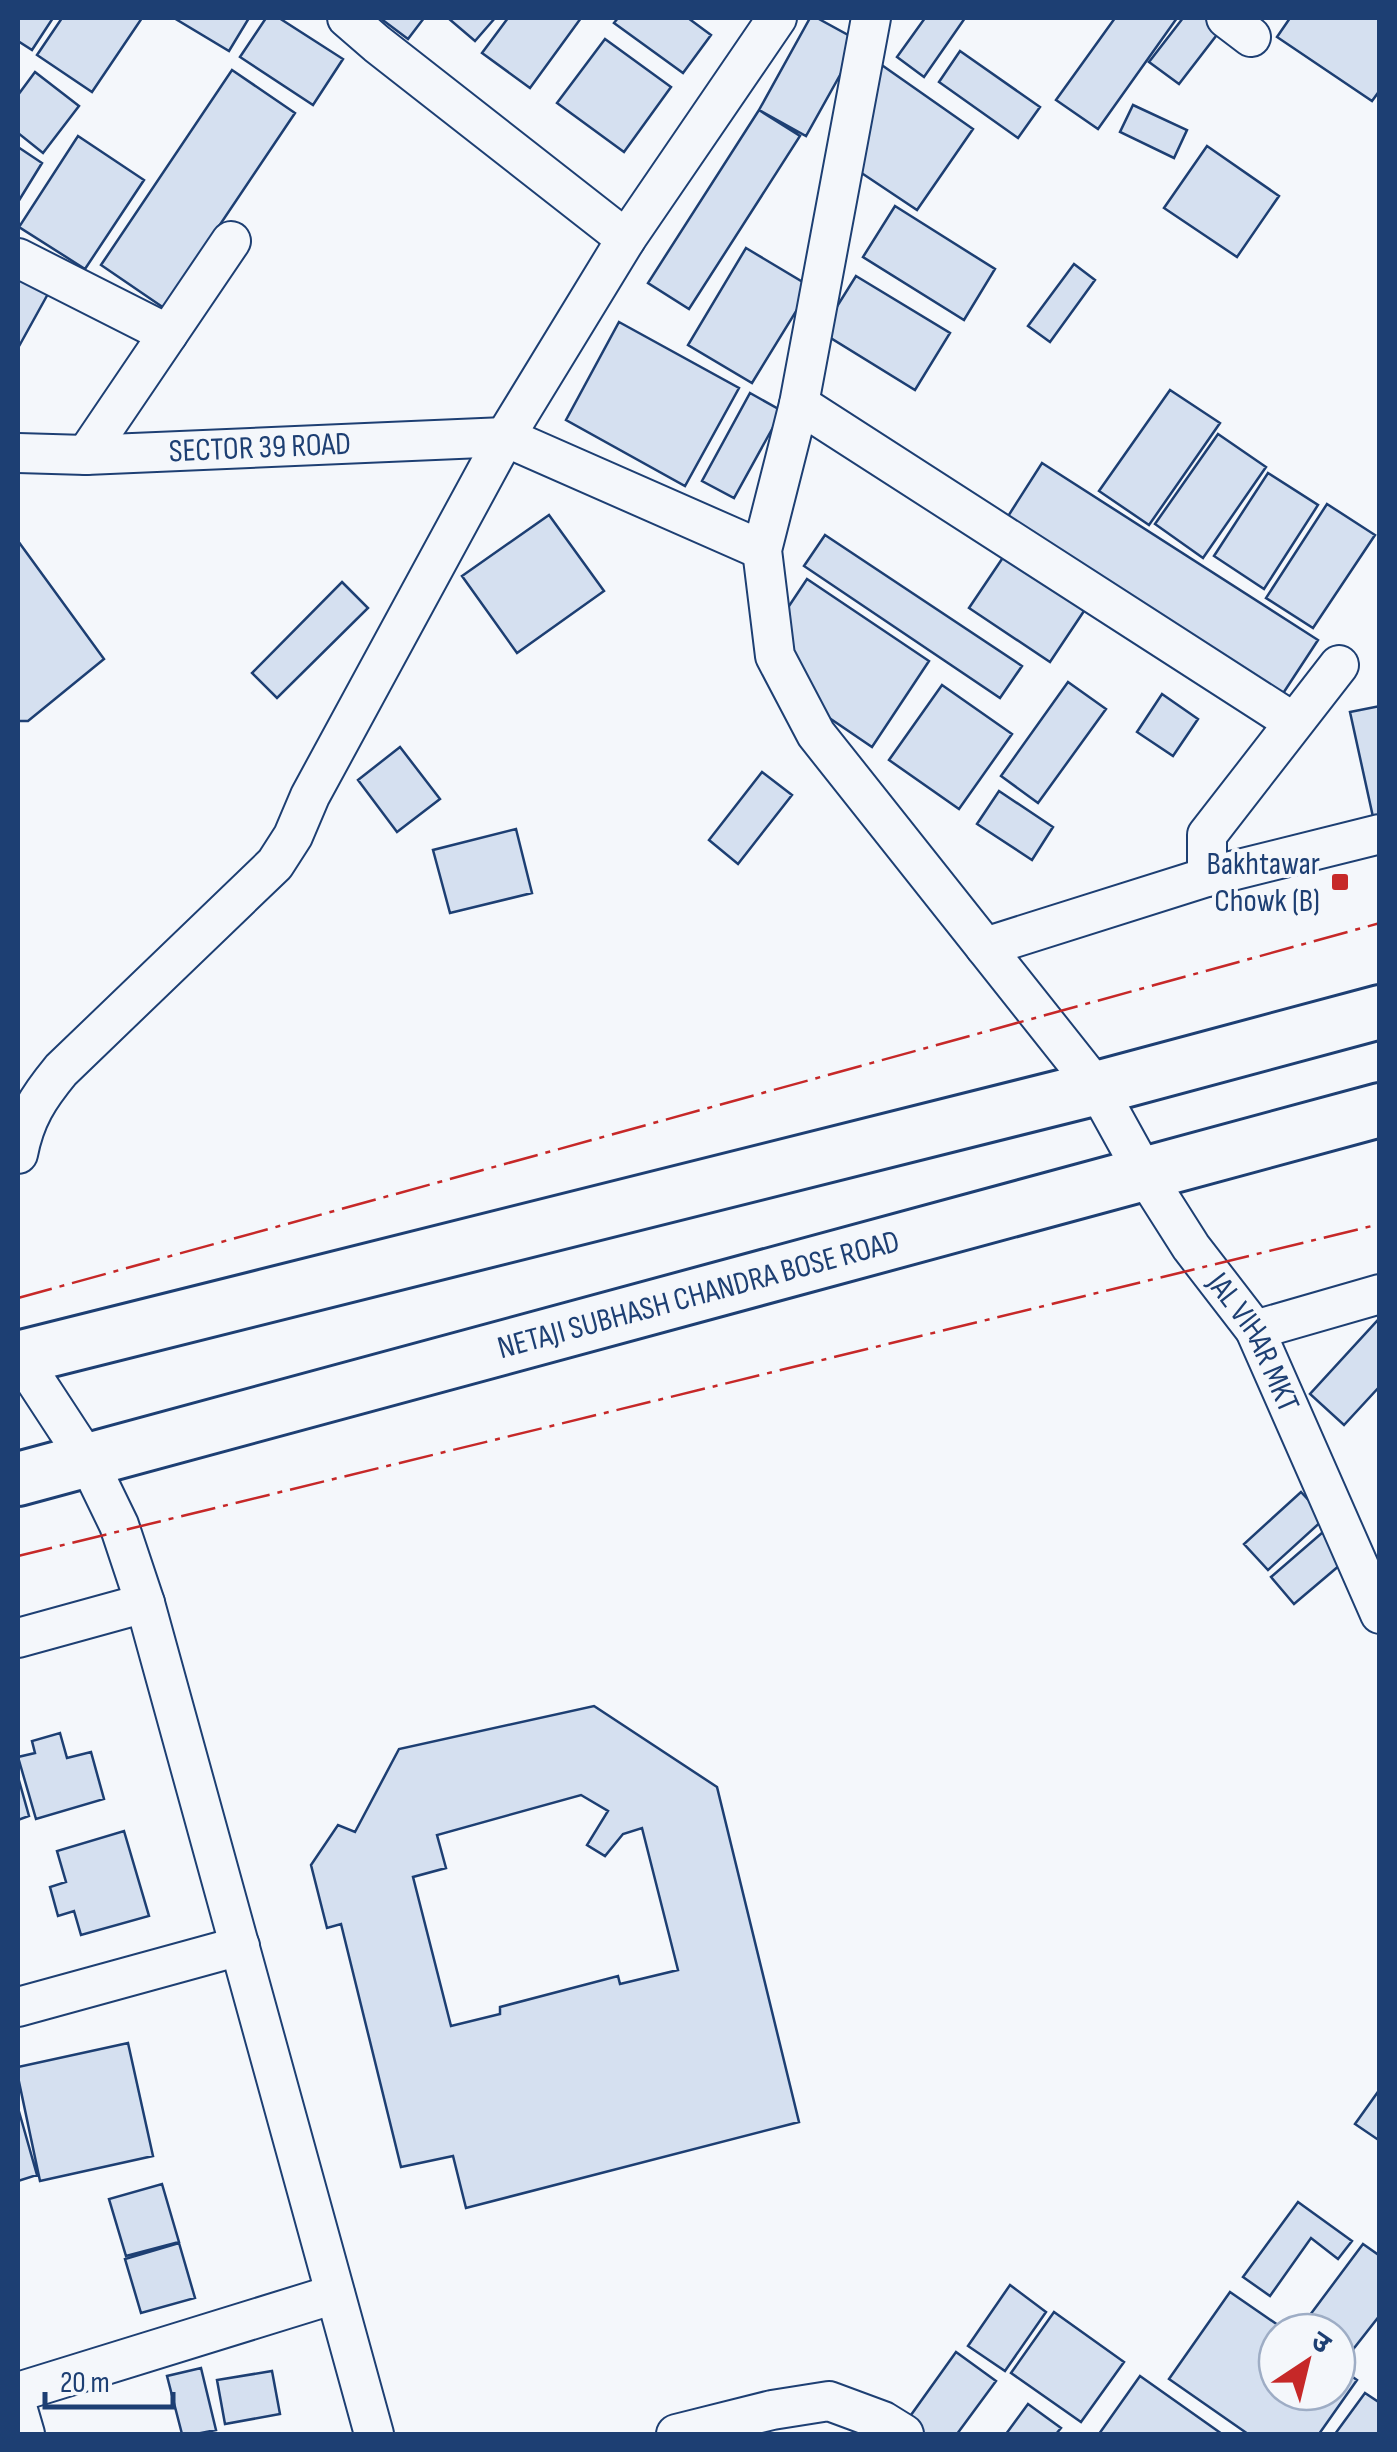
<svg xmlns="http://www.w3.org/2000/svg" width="1397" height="2452" font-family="'Sofia Sans Condensed','Noto Sans Devanagari',sans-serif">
  <rect width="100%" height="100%" fill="#f4f7fb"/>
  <path fill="#d5e0f0" stroke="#1d3f73" stroke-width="2.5" fill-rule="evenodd" d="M18,18H53L32,50L18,41Z
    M62,18H142L92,92L37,55Z
    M174,18H249L229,51Z
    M266,18H279L343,59L313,105L240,57Z
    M380,18H424L408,39Z
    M448,18H495L475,41Z
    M508,18H581L530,88L482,53Z
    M618,18H688L711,35L683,73L614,23Z
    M810,18H817L859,41L806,136L759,110Z
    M925,18H965L924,77L897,57Z
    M1115,18H1177L1098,129L1056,100Z
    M1183,18H1218L1226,23L1179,84L1149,62Z
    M1290,18H1380V90L1372,101L1277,37Z
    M605,39L671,87L624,152L557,103Z
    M960,51L1040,107L1018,138L939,82Z
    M876,61L973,129L917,210L860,172Z
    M232,70L295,113L164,308L101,265Z
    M35,72L79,106L43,153L18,133V95Z
    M1133,105L1187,130L1174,158L1120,132Z
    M759,110L800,136L689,309L648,283Z
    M78,136L144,180L85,269L19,227Z
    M1207,146L1279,196L1237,257L1164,208Z
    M18,147L42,163L18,202Z
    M895,206L995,269L964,320L863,257Z
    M746,248L811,287L752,383L688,345Z
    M1074,264L1095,280L1050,342L1028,326Z
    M18,274L49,292L18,348Z
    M856,276L950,333L915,390L821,332Z
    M619,322L739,388L685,486L566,420Z
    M1170,390L1220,423L1149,525L1099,491Z
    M750,393L782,411L734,498L702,481Z
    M1218,434L1266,467L1203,558L1155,524Z
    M1042,463L1318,640L1280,698L1005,521Z
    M1268,473L1318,505L1264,589L1214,556Z
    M1327,504L1375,535L1313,628L1266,598Z
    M549,515L604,591L517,653L462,576Z
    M825,535L1022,666L1000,698L804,566Z
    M18,541L104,659L28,721H18Z
    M1006,553L1086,608L1050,662L969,608Z
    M807,579L929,661L872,747L797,696L783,615Z
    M342,582L368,608L277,698L252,673Z
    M1068,682L1106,709L1038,803L1001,776Z
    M942,685L1012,734L959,809L889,760Z
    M1162,694L1198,719L1173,756L1137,732Z
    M1380,706V825L1375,826L1350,712Z
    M400,747L440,799L397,832L358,780Z
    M762,772L792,795L738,864L709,840Z
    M999,791L1053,827L1032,860L977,824Z
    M516,829L532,893L450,913L433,850Z
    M1377,1321L1380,1323V1386L1344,1425L1310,1394Z
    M1301,1492L1325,1518L1268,1570L1244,1544Z
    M1323,1532L1347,1559L1294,1604L1271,1577Z
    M594,1706L717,1787L799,2122L466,2208L453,2156L401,2167L341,1924L327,1928L311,1865L338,1825L355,1832L399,1749ZM581,1795L608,1811L587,1845L605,1856L623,1834L642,1828L678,1970L620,1984L618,1976L500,2007V2014L451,2026L413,1877L446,1868L437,1835Z
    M60,1733L67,1758L91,1752L104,1799L36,1819L18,1757L35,1753L32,1741Z
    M18,1777L29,1816L18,1820Z
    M124,1831L149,1916L81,1935L74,1911L58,1916L50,1887L66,1882L57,1851Z
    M128,2043L153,2156L40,2181L18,2077V2067Z
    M1380,2089V2141L1355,2124Z
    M18,2108L37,2175L18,2181Z
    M162,2184L179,2242L126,2256L109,2199Z
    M1298,2202L1352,2241L1338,2259L1311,2238L1270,2296L1243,2277Z
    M179,2243L195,2298L141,2313L125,2259Z
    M1363,2244L1380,2256V2315L1351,2352L1337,2342V2332H1324L1307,2319Z
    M1010,2285L1046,2312L1005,2371L968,2346Z
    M1230,2292L1288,2332H1277V2392H1337V2366L1357,2380L1319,2434H1248L1169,2379Z
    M1054,2312L1124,2362L1081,2422L1011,2373Z
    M956,2352L996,2381L957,2434H924L906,2422Z
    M201,2368L216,2430L196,2434H182L167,2376Z
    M272,2371L280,2414L225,2424L217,2380Z
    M1140,2376L1222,2434H1099Z
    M1365,2393L1380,2403V2434H1335Z
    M1028,2404L1061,2428L1056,2434H1006Z"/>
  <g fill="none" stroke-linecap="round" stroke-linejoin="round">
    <g stroke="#1d3f73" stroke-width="42">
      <g id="street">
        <path d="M347,18L377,44L626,239"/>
        <path id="s1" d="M871,18L799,404L762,550L775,656L816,734L1097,1088L1144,1173L1191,1247L1255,1330L1380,1614"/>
        <path d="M1226,18L1251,37"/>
        <path d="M18,258L168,334"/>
        <path d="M799,404L1293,722"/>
        <path id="s2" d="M18,453L86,455L505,437L762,550"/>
        <path d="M86,455L231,241"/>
        <path d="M1207,877V835L1339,665"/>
        <path d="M985,947L1207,877L1380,834"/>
        <path d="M18,1154C25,1118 38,1098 61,1070L275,864L293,836L310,796L505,437L626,239L777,18"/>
        <path d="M1255,1330L1380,1294"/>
        <path d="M18,1354L88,1461L119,1525L145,1603L374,2434"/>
        <path d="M18,1638L145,1603"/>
        <path d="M18,2007L240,1946"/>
        <path d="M18,2392L335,2294"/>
        <path d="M18,2410L25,2434"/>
        <path d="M676,2434L772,2410L829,2401L883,2421L904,2434"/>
      </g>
    </g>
    <g stroke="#1d3f73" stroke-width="58">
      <g id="secondary">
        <path d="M18,1358L1097,1088L1380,1012"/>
        <path id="s3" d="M18,1479L1380,1110"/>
      </g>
    </g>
    <use href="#street" stroke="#f4f7fb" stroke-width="38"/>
    <use href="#secondary" stroke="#f4f7fb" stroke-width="52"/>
    <path stroke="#c62828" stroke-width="2.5" stroke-dasharray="35 8 5 8" stroke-linecap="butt" d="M18,1298L1380,923
      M18,1556L1380,1224"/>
  </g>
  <rect fill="#c62828" stroke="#f4f7fb" stroke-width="4" x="1330" y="872" width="20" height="20" rx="5"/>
  <g text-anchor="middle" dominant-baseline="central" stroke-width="8" stroke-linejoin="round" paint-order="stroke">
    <g font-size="32" fill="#1d3f73" stroke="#f4f7fb">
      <text stroke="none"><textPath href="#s2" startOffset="242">SECTOR 39 ROAD</textPath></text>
      <text stroke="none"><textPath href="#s3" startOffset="705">NETAJI SUBHASH CHANDRA BOSE ROAD</textPath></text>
      <text stroke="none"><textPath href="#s1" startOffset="1490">JAL VIHAR MKT</textPath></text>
    </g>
    <g font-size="32" fill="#1d3f73" stroke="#f4f7fb" text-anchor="end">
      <text x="1320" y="864">Bakhtawar<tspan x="1320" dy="37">Chowk (B)</tspan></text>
    </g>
  </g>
  <rect width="1397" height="2452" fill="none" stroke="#1d3f73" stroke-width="40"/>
  <g transform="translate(1307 2362) rotate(35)"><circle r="48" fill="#f4f7fb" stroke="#9eadc5" stroke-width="2.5"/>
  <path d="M0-8L18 38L0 25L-18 38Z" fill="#c62828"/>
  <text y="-15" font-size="28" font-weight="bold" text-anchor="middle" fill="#1d3f73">उ</text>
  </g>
  <path d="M45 2392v15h128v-15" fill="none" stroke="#1d3f73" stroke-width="5"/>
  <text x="60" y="2392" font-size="30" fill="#1d3f73" stroke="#f4f7fb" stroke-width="8" paint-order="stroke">20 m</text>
</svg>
